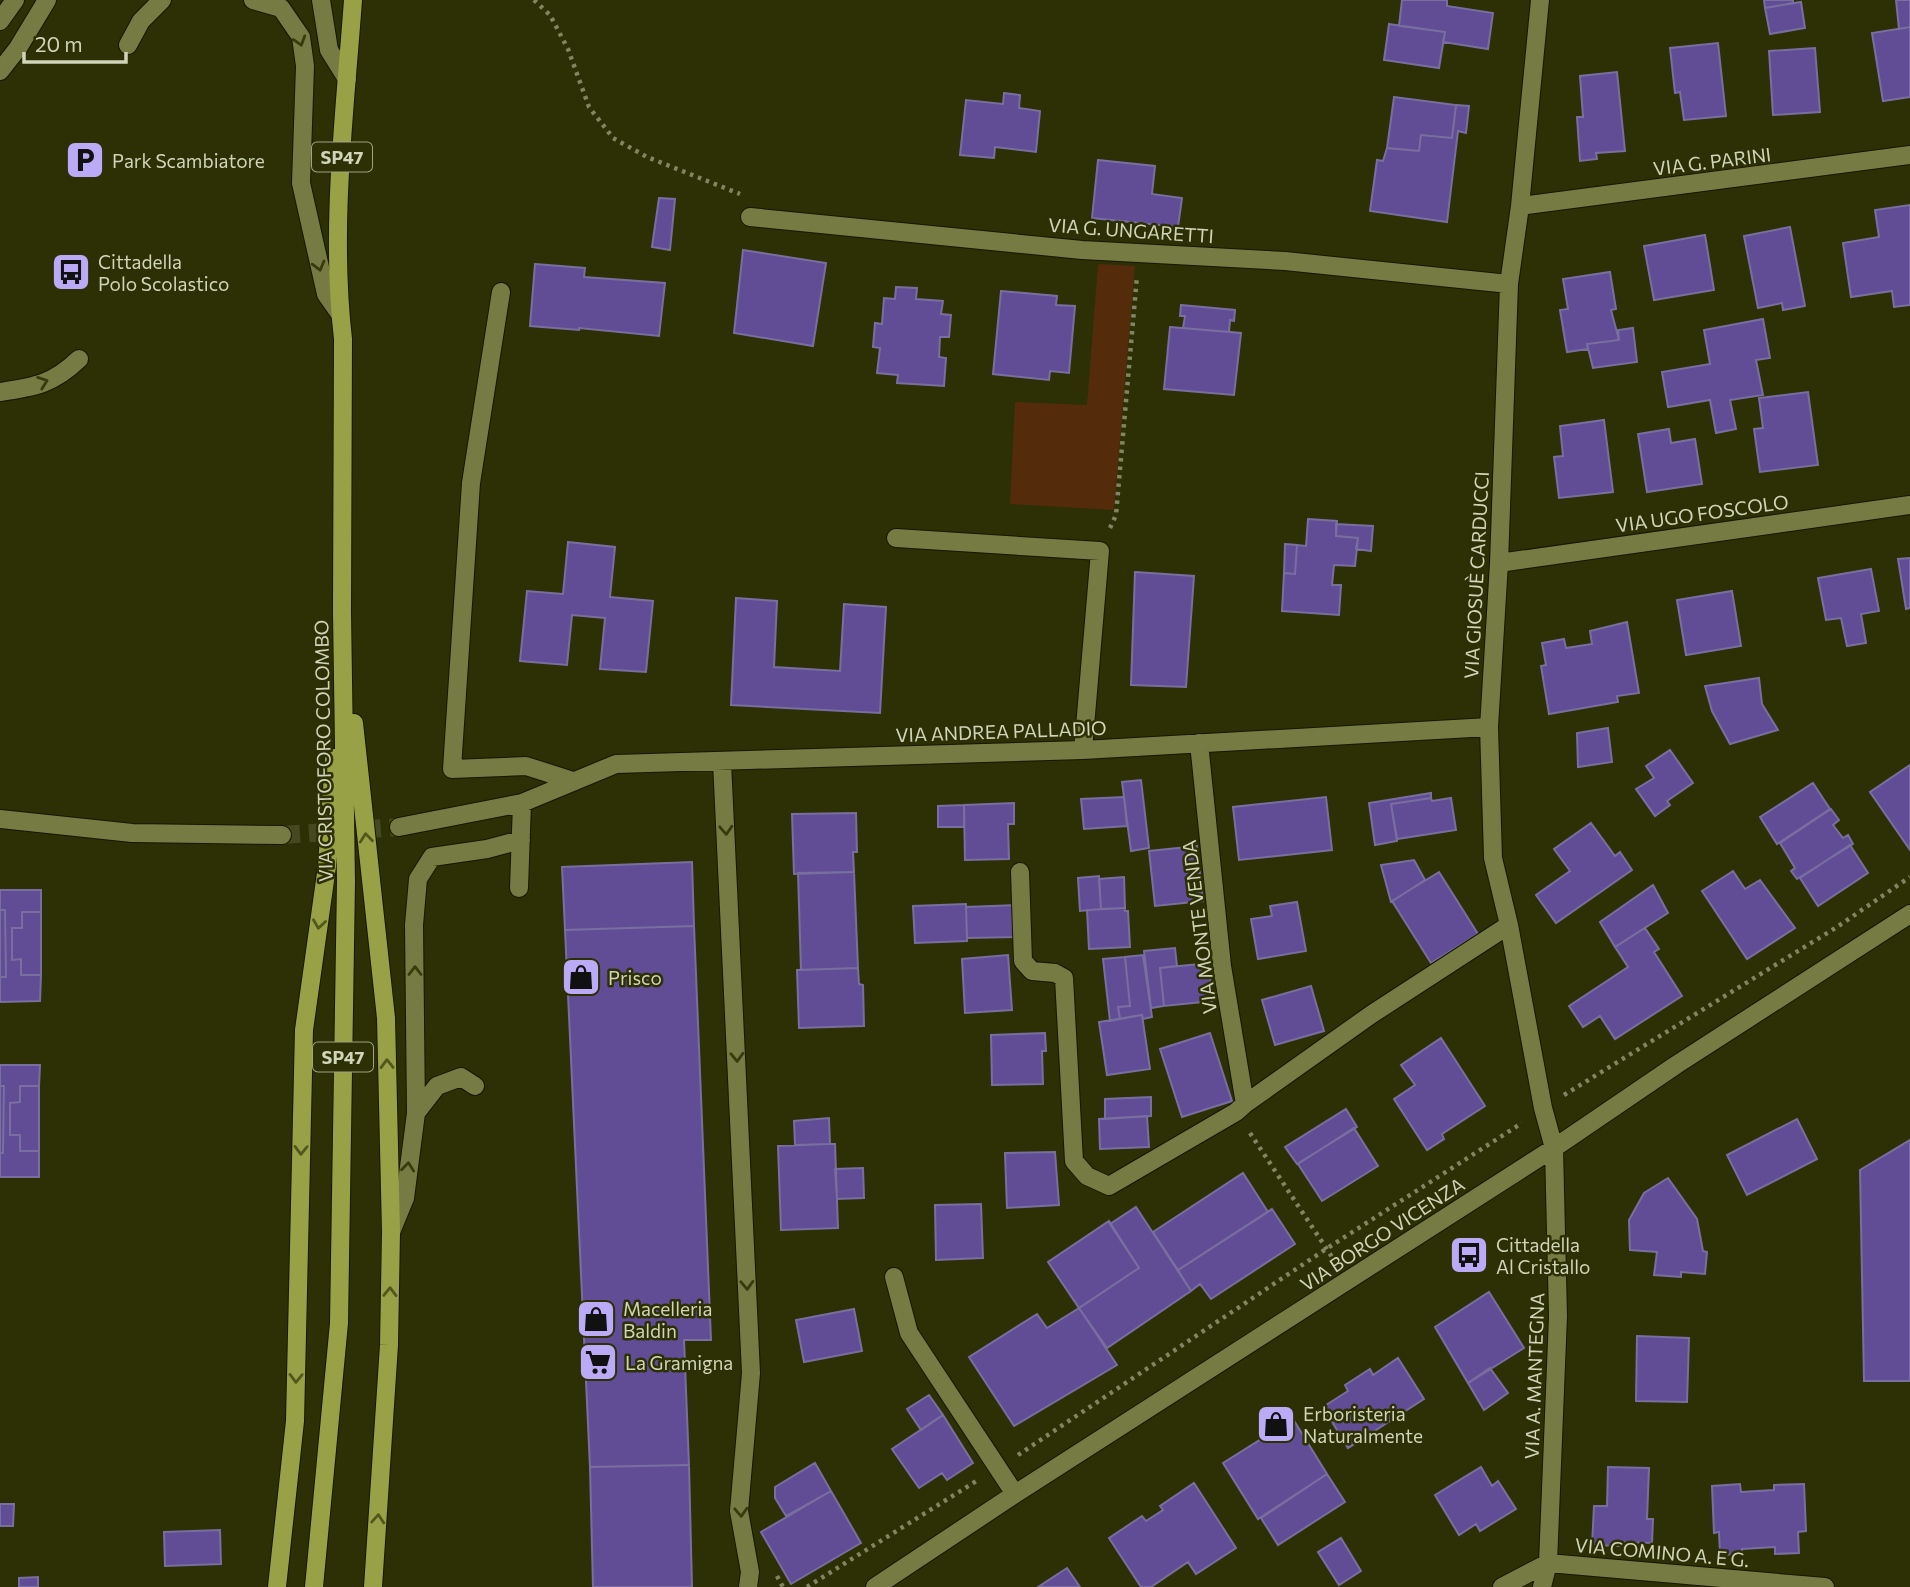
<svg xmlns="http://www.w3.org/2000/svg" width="1910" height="1587" font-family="Commissioner,sans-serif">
  <rect width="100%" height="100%" fill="#2c3004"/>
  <path fill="#542c0c" d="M1098,264L1135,266L1114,510L1010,504L1015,402L1087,405Z"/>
  <path fill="#614d95" stroke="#796ea0" stroke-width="2" d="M1402,0H1447V6L1493,13L1488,49L1443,42L1445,32L1399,26Z
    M1764,0H1793V3L1765,8Z
    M1896,0H1910V27L1899,29Z
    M1801,2L1805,28L1770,34L1765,8Z
    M1389,24L1445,32L1439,68L1384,60Z
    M1910,27V97L1883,101L1872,33Z
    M1718,43L1726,116L1684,120L1680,92L1675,93L1670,48Z
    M1815,48L1820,112L1773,115L1769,51Z
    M1617,72L1625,151L1596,153L1597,159L1580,161L1577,117H1583L1580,76Z
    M1004,93L1020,95L1019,108L1040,111L1036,152L995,147L994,158L960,155L966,100L1003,104Z
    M1394,97L1456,105L1452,138L1421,135L1419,151L1387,148Z
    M1456,105L1469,106L1466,133L1458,131L1447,222L1370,211L1377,160L1383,161L1387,148L1419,151L1421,135L1452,138Z
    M1098,160L1155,166L1152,194L1182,198L1178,227L1092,218Z
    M659,198L675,199L670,250L652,247Z
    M1910,205V305L1894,307L1892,291L1851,297L1843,243L1879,237L1875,210Z
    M1790,227L1805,306L1783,310L1782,303L1758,308L1744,236Z
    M1705,235L1714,290L1654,300L1644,246Z
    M743,250L826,263L813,346L734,333Z
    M535,264L585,268L584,277L665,283L659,336L579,328V330L530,326Z
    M1610,272L1616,309L1611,310L1619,340L1587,344L1588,349L1567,352L1560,310L1568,309L1563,279Z
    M896,287L917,288L916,299L943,301L941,314L951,315L949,337H940L939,357L946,358L944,386L897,383L898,375L877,373L880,348L873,347L875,323L882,324L884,298L895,299Z
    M1001,291L1057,296L1056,305L1075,306L1069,373L1050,371L1049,380L993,374Z
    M1181,305L1235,310L1234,321L1230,320L1229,332L1183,328L1185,316H1180Z
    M1763,319L1770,358L1756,360L1763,395L1730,400L1736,429L1716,433L1710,400L1668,407L1662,372L1710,364L1704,330Z
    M1170,327L1241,333L1234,395L1164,389Z
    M1633,328L1637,362L1593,368L1587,344L1619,340L1618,330Z
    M1808,392L1818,465L1760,472L1754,429L1763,428L1759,398Z
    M1604,420L1613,492L1559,498L1554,457L1563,456L1560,426Z
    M1669,429L1671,443L1695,439L1702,484L1647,492L1638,434Z
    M1308,519L1337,521L1336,536L1358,538L1355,566L1334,565L1332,585H1341L1339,615L1282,611L1284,573L1295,574L1297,545L1306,546Z
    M1336,524L1373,526L1371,551L1356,549L1358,538L1336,536Z
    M568,542L615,547L610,597L653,601L646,672L600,669L605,618L572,615L567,665L520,661L527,591L563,594Z
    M1285,544L1297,545L1295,574L1284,573Z
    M1910,558V608L1906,609L1898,559Z
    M1871,569L1879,611L1861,614L1866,643L1847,646L1841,618L1826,620L1818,578Z
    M1135,572L1194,576L1186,687L1131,685Z
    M1732,591L1741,646L1686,655L1677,600Z
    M736,598L777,601L774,667L840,671L844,604L886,607L880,713L731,705Z
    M1627,622L1639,693L1617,696L1618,702L1549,714L1541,666L1546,665L1542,643L1564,639L1566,648L1592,644L1590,631Z
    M1759,678L1762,704L1778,730L1730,744L1712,711L1705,686Z
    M1608,728L1612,762L1578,767L1577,733Z
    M1670,750L1693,783L1667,801L1670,805L1655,816L1636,789L1654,778L1646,766Z
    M1910,765V850L1870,792Z
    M1141,780L1149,848L1131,851L1122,782Z
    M1813,783L1830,809L1777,844L1760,817Z
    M1431,793V798L1391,804L1397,841L1375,845L1369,803Z
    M1124,797L1127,826L1084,829L1081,799Z
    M1326,797L1332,850L1239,860L1233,807Z
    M1431,798L1432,801L1451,798L1456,830L1397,839L1391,804Z
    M1014,803V824H1008L1009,859L965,860L964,805Z
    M964,805V827H938V806Z
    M1831,809L1839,820L1833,825L1843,838L1848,835L1853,844L1797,879L1791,871L1795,868L1780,843Z
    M856,813L857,852H853L854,872L794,874L792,814Z
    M1591,823L1615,856L1620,852L1632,870L1556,923L1536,895L1570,871L1554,849Z
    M1850,845L1868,873L1818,906L1800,878Z
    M1197,846L1203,901L1155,906L1149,851Z
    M1414,860L1425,880L1391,902L1381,865Z
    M692,862L694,926L565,930L562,867Z
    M1733,871L1745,889L1760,880L1795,928L1747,959L1702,891Z
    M854,872L858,968L801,970L798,873Z
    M1439,872L1478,934L1431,963L1392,901Z
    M1099,876L1101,909L1080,911L1078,878Z
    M1124,877L1125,908L1101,909L1099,879Z
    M1653,885L1668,913L1615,947L1600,922Z
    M0,890H41V912H22V928H12V960L21,959V975H41L40,1001L0,1002V977H6L5,910H0Z
    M1297,902L1306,951L1258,959L1251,919L1272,916L1270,906Z
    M966,904L967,941L915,943L913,906Z
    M1018,905V937L967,938L966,907Z
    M1125,908V911H1128L1130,947L1089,949L1087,910Z
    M0,910H5L6,977H0Z
    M22,912H41V975H21V959L12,960V928H22Z
    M694,926L711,1340H684L689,1465L590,1467L565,930Z
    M1645,928L1659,949L1654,952L1682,996L1615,1039L1600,1016L1583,1027L1569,1006L1628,967L1615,947Z
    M1175,948L1177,966L1160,968L1164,1006L1151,1008L1144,951Z
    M1008,955L1012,1010L965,1013L962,959Z
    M1143,955L1152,1017L1143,1019L1142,1015L1120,1019L1118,1007L1130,1006L1125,957Z
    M1125,957L1130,1006L1118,1007L1120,1019L1110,1021L1103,959Z
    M1209,963L1212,1001L1164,1006L1160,968Z
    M858,968L859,984L863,985L864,1026L799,1028L797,970Z
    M1311,986L1324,1031L1275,1045L1262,1000Z
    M1142,1015L1150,1069L1107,1075L1099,1022Z
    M1045,1033L1046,1051H1042L1043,1084L992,1085L991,1035Z
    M1210,1033L1232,1101L1182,1117L1160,1049Z
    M1441,1038L1485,1106L1442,1134L1444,1139L1427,1150L1394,1099L1415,1085L1401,1065Z
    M0,1065H40L39,1086H20V1102L10,1103V1135H20V1151H39V1177H0V1153H3L4,1086H0Z
    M0,1086H4L3,1153H0Z
    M20,1086H39V1151H20V1135H10V1103L20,1102Z
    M1151,1097V1116L1105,1119V1099Z
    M1346,1109L1357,1127L1297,1164L1285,1147Z
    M1147,1116L1149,1147L1100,1149L1099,1119Z
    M829,1118L830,1144L795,1145L794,1121Z
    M1797,1119L1817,1159L1747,1195L1727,1155Z
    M1354,1128L1378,1166L1322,1201L1298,1164Z
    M1910,1140V1381H1864L1860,1170Z
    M830,1144H835L838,1228L781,1230L778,1146Z
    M1055,1152L1059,1205L1007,1208L1005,1153Z
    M863,1168L864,1198L837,1199L835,1169Z
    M1243,1173L1268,1212L1178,1270L1153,1232Z
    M1668,1178L1697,1219L1703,1251L1707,1252L1705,1274L1681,1272V1277L1654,1275L1657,1252L1630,1250L1629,1220L1644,1193Z
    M981,1204L983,1258L936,1260L935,1205Z
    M1136,1207L1191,1291L1107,1348L1079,1308L1139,1268L1110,1224Z
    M1272,1209L1295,1244L1211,1299L1200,1284L1191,1291L1178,1270Z
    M1109,1221L1139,1268L1079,1308L1048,1262Z
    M1489,1292L1524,1348L1468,1383L1435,1327Z
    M1079,1308L1117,1365L1014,1426L969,1357L1037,1314L1047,1328Z
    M854,1309L862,1351L804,1362L796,1320Z
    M1637,1336L1689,1338L1687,1402L1636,1401Z
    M1398,1358L1424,1399L1348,1448L1323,1407L1348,1391L1345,1385L1370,1369L1373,1375Z
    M1490,1368L1508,1393L1484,1410L1468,1383Z
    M929,1395L943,1415L921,1430L907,1409Z
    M943,1415L973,1463L947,1480L942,1473L919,1488L892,1449Z
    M1293,1419L1327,1474L1258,1519L1223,1463Z
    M815,1463L831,1491L786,1516L775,1498V1487Z
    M689,1465L692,1587H593L590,1467Z
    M1481,1467L1492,1486L1498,1481L1516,1509L1480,1531L1476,1524L1459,1535L1435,1495Z
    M1608,1467L1649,1468L1647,1519H1653L1652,1543L1619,1542V1546L1592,1545L1594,1506H1607Z
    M1327,1474L1345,1502L1278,1545L1261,1518Z
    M1194,1483L1236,1548L1196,1574L1188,1562L1151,1587H1141L1109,1538L1142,1516L1146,1521L1163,1510L1160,1506Z
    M1740,1484L1741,1492L1774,1490V1485L1804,1484L1806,1531L1798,1532L1799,1553L1775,1554V1547L1742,1549V1554L1720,1555L1719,1532L1714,1533L1712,1486Z
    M831,1491L861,1543L791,1584L761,1532Z
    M0,1504H14L13,1526H0Z
    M220,1530L221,1564L165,1566L164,1532Z
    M1341,1538L1361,1571L1339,1585L1318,1552Z
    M1067,1568L1080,1587H1038Z
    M38,1577V1587H19V1578Z"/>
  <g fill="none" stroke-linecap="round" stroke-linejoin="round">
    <path stroke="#45491f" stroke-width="18" stroke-dasharray="18 9" stroke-linecap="butt" d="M282,835L399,827"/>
    <g stroke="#151700" stroke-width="20">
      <path id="minor" d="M253,0L281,8L301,37L305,66L301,183L326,294L340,314
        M321,0L329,50L347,79
        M1540,0L1520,206L1509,284L1499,563L1489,727L1493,858L1509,925L1543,1108L1554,1148L1558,1316L1548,1563L1542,1587
        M0,21L15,0
        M128,45L141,21L162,0
        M0,71L18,48L47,0
        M1520,206L1910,155
        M750,217L1082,250L1285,261L1509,284
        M501,292L471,483L452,769L526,766L573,781
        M0,392C35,387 53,384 79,359
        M896,538L1100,551L1083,750
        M1499,563L1910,505
        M1199,743L1222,966L1245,1104L1372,1014L1509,925
        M722,762L751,1373L739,1511L750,1572L748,1587
        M0,819L132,833L282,835
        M399,827L522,803L616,764L1083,750L1489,727
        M1020,872L1023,961L1032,971L1055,973L1064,978L1074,1161L1087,1176L1109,1186L1236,1112L1245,1104
        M519,888L522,803
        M416,1113L414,925L418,879L432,857L487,849L521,840
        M391,1232L405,1198L416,1113L437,1086L461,1077L475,1086
        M894,1277L909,1333L1015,1494
        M875,1587L1015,1494L1554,1148L1676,1065L1910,914
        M1502,1587L1548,1563L1825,1587"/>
    </g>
    <g stroke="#151700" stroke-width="20">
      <path id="major" d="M354,723L386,1018L391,1232L389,1345L373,1587
        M277,1587L295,1421L304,1030L327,866L334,758
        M314,1587L339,1323L346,882L342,612L343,339C330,227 345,112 353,0"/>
    </g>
    <path stroke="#818561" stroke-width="4.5" stroke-dasharray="3.5 5" stroke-linecap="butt" d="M534,0L550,15L568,49L589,107L613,138L647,157L740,194
      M1110,528L1116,515L1137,276
      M1564,1095L1837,927L1910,877
      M1250,1133L1334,1260
      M1018,1455L1326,1249L1522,1123
      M777,1576L783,1587
      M807,1587L978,1480"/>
    <use href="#minor" stroke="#757b43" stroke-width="18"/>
    <use href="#major" stroke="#98a146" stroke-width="18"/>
  </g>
  <defs><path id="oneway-chevron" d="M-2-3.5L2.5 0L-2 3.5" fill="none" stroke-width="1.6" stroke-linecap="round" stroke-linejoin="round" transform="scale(1.75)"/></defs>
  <g stroke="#373b0d">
    <use href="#oneway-chevron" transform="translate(300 41) rotate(73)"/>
    <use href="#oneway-chevron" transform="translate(319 266) rotate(75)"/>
    <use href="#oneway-chevron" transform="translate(43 382) rotate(-20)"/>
    <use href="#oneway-chevron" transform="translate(726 830) rotate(87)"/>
    <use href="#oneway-chevron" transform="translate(415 971) rotate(-90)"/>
    <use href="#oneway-chevron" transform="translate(737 1057) rotate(88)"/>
    <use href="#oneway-chevron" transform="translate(408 1167) rotate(-84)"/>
    <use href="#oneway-chevron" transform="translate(747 1285) rotate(88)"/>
    <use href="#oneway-chevron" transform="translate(741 1512) rotate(87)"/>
  </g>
  <g stroke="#52581b">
    <use href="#oneway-chevron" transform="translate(366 838) rotate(-96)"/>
    <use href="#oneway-chevron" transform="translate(319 924) rotate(98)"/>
    <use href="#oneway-chevron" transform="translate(387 1064) rotate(-91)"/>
    <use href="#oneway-chevron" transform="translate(301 1150) rotate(91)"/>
    <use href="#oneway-chevron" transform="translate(390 1292) rotate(-89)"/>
    <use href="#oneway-chevron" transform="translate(296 1378) rotate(91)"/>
    <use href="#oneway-chevron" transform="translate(378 1519) rotate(-86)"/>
  </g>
  <defs>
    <g id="parking-square" transform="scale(2.0125)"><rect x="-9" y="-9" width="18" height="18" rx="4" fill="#bbaaf6" stroke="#2c3004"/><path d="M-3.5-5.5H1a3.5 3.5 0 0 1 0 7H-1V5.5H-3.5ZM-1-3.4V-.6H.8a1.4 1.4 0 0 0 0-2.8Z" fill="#111"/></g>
    <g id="bus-square" transform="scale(2.0125)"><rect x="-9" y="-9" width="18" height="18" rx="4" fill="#bbaaf6" stroke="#2c3004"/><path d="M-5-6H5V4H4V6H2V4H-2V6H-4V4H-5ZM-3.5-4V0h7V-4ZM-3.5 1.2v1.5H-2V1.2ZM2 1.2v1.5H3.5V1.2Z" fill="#111"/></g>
    <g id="shop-square" transform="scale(2.0125)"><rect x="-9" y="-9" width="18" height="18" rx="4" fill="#bbaaf6" stroke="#2c3004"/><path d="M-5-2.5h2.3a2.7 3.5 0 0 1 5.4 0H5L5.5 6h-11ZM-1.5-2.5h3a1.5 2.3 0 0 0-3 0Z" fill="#111"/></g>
    <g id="supermarket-square" transform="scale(2.0125)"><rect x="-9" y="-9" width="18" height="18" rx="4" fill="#bbaaf6" stroke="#2c3004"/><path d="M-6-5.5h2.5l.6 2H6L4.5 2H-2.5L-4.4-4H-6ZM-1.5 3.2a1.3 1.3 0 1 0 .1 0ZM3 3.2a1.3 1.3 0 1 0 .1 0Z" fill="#111"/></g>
  </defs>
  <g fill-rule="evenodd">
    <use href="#parking-square" x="85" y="160"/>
    <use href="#bus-square" x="71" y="272"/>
    <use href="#shop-square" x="581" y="977"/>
    <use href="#bus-square" x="1469" y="1255"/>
    <use href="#shop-square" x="596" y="1319"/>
    <use href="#supermarket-square" x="598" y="1362"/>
    <use href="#shop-square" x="1276" y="1424"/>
  </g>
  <g text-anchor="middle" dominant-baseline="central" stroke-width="5" stroke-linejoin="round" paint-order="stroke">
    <g fill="#2c3004" stroke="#9fa382" stroke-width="2">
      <rect x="312" y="142.5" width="60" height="29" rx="5"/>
      <rect x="313" y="1042.5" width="60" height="29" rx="5"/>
    </g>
    <g font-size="18" font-weight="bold" fill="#d0d4b8">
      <text x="342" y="157">SP47</text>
      <text x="343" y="1057">SP47</text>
    </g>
    <g font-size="19" fill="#d0d4b8" stroke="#2c3004" text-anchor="start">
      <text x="112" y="160">Park Scambiatore</text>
      <text x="98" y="261">Cittadella<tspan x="98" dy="22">Polo Scolastico</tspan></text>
      <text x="608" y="977">Prisco</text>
      <text x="1496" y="1244">Cittadella<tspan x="1496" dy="22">Al Cristallo</tspan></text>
      <text x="623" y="1308">Macelleria<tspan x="623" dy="22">Baldin</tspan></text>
      <text x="625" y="1362">La Gramigna</text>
      <text x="1303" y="1413">Erboristeria<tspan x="1303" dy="22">Naturalmente</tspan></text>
    </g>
    <g font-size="19" fill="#d0d4b8" stroke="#2c3004">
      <text transform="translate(1712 161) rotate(-7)">VIA G. PARINI</text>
      <text transform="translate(1131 230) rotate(4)">VIA G. UNGARETTI</text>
      <text transform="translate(1702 513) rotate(-8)">VIA UGO FOSCOLO</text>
      <text transform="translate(1476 575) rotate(-87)">VIA GIOSUÈ CARDUCCI</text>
      <text transform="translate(1001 731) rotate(-2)">VIA ANDREA PALLADIO</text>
      <text transform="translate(323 751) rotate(-91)">VIA CRISTOFORO COLOMBO</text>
      <text transform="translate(1199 927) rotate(-97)">VIA MONTE VENDA</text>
      <text transform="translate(1382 1234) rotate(-33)">VIA BORGO VICENZA</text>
      <text transform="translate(1534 1376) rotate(-88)">VIA A. MANTEGNA</text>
      <text transform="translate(1662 1552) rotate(5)">VIA COMINO A. E G.</text>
    </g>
  </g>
  <path d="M24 52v10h102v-10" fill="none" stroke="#d0d4b8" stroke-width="3.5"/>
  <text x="35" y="52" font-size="21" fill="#d0d4b8" stroke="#2c3004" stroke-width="5" paint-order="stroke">20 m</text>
</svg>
